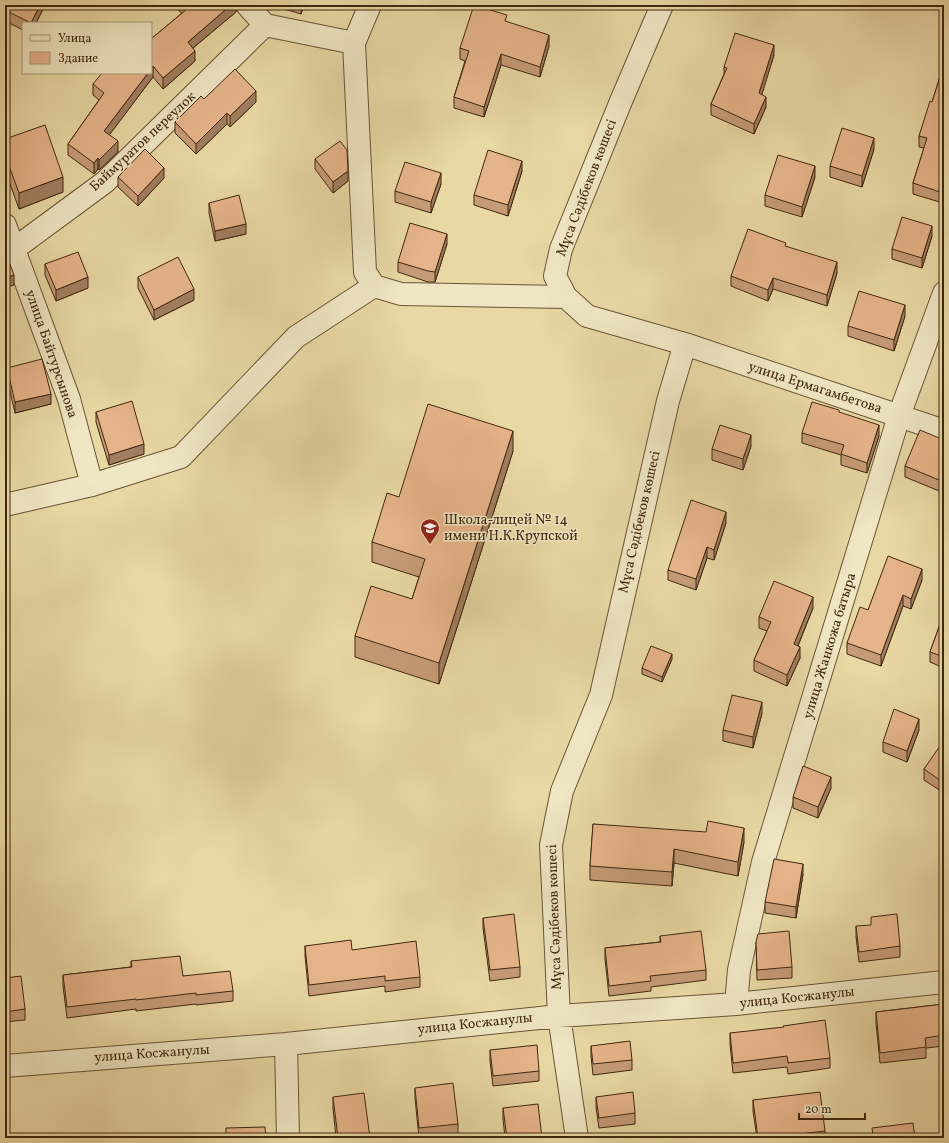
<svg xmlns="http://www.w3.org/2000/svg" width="949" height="1143" font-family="Vollkorn,serif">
  <rect width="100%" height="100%" fill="#e8d8a4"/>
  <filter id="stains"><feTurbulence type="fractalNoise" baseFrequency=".005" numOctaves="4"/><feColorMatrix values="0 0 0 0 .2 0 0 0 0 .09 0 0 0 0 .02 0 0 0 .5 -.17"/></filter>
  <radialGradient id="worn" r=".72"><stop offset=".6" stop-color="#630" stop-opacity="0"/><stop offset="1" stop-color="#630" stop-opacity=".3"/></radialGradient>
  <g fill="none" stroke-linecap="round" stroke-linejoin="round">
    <g stroke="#6a5435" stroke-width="24">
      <path id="street" d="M247,5L265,25
        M370,5L354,43L365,272L374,286L401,294L566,297
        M662,5L621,101L561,249L555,276L566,297L587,316L685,344L944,431
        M265,25L354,43
        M5,225L69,399L92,485
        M14,249L105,182L265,25
        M5,505L92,485L181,457L296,337L374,286
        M736,1004L739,970L763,862L899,416L944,293
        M286,1044L288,1138
        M5,1066L286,1044L559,1016L736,1004L944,982
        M577,1138L559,1016L551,845L562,791L601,695L668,401L685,344"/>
    </g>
    <use href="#street" stroke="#f0e6c4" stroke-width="22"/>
  </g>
  <path fill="#c69b77" stroke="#402810" d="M5,5H44V7L36,23H23V30L5,21Z
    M179,5H236V12L193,48L195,61L163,89L153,77L109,135L118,152L99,170L98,169L94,174L68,155V144L99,100L93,95V84L151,73V39L182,13L179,11Z
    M271,5H304L301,14Z
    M935,5H944V8Z
    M507,22L549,46L540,77L501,65L484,117L454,108V97L465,61L460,59V48Z
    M774,55L761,95L766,107L754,134L711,115V104L724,74V67Z
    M944,64V201L943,203L913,194V183L924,148L919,147V136L932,102Z
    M204,99L256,102L230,127L227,124L196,154L175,133V122Z
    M5,139L63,192L19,209L5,170Z
    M874,149L862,187L830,177V166Z
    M315,159L348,181L333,193L315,169Z
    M522,171L508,216L474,205V195Z
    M118,177L164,178L138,206L118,187Z
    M815,177L802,217L765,206V195Z
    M441,184L431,213L395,202V191Z
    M209,203L246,234L215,241L209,213Z
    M932,236L922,268L892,259V249Z
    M447,244L435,282H428L398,272V262Z
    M786,247L837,273L827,306L773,289L768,301L731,286V276Z
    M45,264L88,288L56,301L45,275Z
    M138,277L194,300L154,320L138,288Z
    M905,316L894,351L848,336V326Z
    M7,368L51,404L15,413L7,378Z
    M96,412L144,454L109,465L96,422Z
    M839,412L879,436L867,473L841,465V455L802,443V433Z
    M944,440V493L905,477V466Z
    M751,446L743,470L712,460V449Z
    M513,451L439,684L355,657V636L412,599L419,577L372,562V542L399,497Z
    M726,523L714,560L707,558L696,590L668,580V570Z
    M922,580L911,609L903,606L881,666L847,654V643L868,610Z
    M813,608L798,646L800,658L787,686L754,671V660L767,631L759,628V617Z
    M944,613V668L930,662V652Z
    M672,659L662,682L642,674V668Z
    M762,713L753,748L723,741V730Z
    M919,730L907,762L883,752V742Z
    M944,744V793L924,780V769Z
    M831,788L818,818L793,808V797Z
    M593,824L744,842L738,876L674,863L672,886L590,880V866Z
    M803,874L796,918L765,913V902Z
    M483,918L520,967V977L490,981L483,928Z
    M856,926L900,946V957L859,962L856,937Z
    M660,936L706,970V980L651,987V991L609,996L605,959V948L660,942Z
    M756,942L792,967V978L757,980Z
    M305,946L352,950L420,977V987L385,992V986L309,996L305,956Z
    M131,961L233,991V1001L196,1005V1004L136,1011V1009L67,1018L63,986V975L131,967Z
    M5,978L25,1009V1020L5,1022Z
    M944,1004V1046L926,1048V1058L880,1063L876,1023V1012Z
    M730,1033L830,1058V1068L788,1074L787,1067L733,1073L730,1044Z
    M591,1046L632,1060V1070L593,1075L591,1056Z
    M490,1050L539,1071V1081L493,1086L490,1061Z
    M415,1088L458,1124V1135L428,1138H419L415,1098Z
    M333,1097L370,1138H336L333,1108Z
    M596,1097L635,1113V1124L599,1128L596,1107Z
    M753,1100L825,1131V1138H757L753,1111Z
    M503,1108L542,1138H505L503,1119Z"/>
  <path fill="#a17e61" stroke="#402810" d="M40,5H44V7L36,23H31Z
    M231,5H236V12L188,52V42Z
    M301,5H304L301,14Z
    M549,35V46L540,77V67Z
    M774,45V55L759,104V93Z
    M195,51V61L163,89V78Z
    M501,54V65L484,117V107Z
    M153,66V77L104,142V131L148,73H151V69Z
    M256,91V102L230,127V116Z
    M766,97V107L754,134V124Z
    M227,113V124L196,154V144Z
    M874,138V149L862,187V176Z
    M118,141V152L99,170V160Z
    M98,158V169L94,174V163Z
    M522,161V171L508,216V205Z
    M815,166V177L802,217V207Z
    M164,168V178L138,206V196Z
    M348,171V181L333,193V182Z
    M441,173V184L431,213V202Z
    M63,177V192L19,209V193Z
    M944,190V201L943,203V193Z
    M246,224V234L215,241V231Z
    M932,226V236L922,268V258Z
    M447,234V244L435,282V272Z
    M837,262V273L827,306V295Z
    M14,275V285L5,288V278Z
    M88,277V288L56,301V290Z
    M773,278V289L768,301V290Z
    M194,289V300L154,320V310Z
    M905,305V316L894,351V340Z
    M51,394V404L15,413V402Z
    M879,425V436L867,473V463Z
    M513,431V451L439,684V663Z
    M751,435V446L743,470V459Z
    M144,444V454L109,465V455Z
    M726,512V523L714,560V550Z
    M707,547V558L696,590V579Z
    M922,569V580L911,609V599Z
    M903,595V606L881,666V655Z
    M813,597V608L794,655V644Z
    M800,647V658L787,686V675Z
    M672,654V659L662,682V677Z
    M762,702V713L753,748V737Z
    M919,719V730L907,762V751Z
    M831,777V788L818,818V807Z
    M744,828V842L738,876V862Z
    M674,849V863L672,886V872Z
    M803,864V874L796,918V907Z"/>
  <path fill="#e6b48a" stroke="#402810" d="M5,5H40L31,23L5,10Z
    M184,5H231L188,42L195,51L163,78L153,66L151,69V39L187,9Z
    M474,5L507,15L505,21L549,35L540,67L501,54L484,107L454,97L469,51L460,48Z
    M735,33L774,45L759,93L766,97L754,124L711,104L727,68L724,67Z
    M944,64V190L943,193L913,183L927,138L919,136L930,101L932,102Z
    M235,69L256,91L230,116L227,113L196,144L175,122L201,96L204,99Z
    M102,73H148L104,131L118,141L99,160L98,158L94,163L68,144L104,93L93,84Z
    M45,125L63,177L19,193L5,155V139Z
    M842,128L874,138L862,176L830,166Z
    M340,141L347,150L348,171L333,182L315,159Z
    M145,149L164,168L138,196L118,177Z
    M488,150L522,161L508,205L474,195Z
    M778,155L815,166L802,207L765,195Z
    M405,162L441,173L431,202L395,191Z
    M239,195L246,224L215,231L209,203Z
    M902,217L932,226L922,258L892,249Z
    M410,223L447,234L435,272L428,271L398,262Z
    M748,229L786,243L785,246L837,262L827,295L773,278L768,290L731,276Z
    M5,251L14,275L5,278Z
    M78,252L88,277L56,290L45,264Z
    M178,257L194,289L154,310L138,277Z
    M859,291L905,305L894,340L848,326Z
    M42,359L51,394L15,402L7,368Z
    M132,401L144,444L109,455L96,412Z
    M812,402L839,410V412L879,425L867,463L841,454L844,445L802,433Z
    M428,404L513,431L439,663L355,636L371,586L412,599L425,559L372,542L387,493L399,497Z
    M720,425L751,435L743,459L712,449Z
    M920,430L944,440V482L905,466Z
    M691,500L726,512L714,550L707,547L696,579L668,570Z
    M888,556L922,569L911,599L903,595L881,655L847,643L860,607L868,610Z
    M774,581L813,597L794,644L800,647L787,675L754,660L771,622L759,617Z
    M944,613V657L930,652Z
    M651,646L672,654L662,677L642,668Z
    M732,695L762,702L753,737L723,730Z
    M894,709L919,719L907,751L883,742Z
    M942,743L944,744V783L924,769Z
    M803,766L831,777L818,807L793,797Z
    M708,821L744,828L738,862L674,849L672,872L590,866L593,824L706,832Z
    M774,859L803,864L796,907L765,902Z
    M514,914L520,967L490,970L483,918Z
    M897,914L900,946L859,952L856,926L871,925V917Z
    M701,931L706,970L650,976L651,981L609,986L605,948L661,942L660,936Z
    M789,931L792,967L757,970L756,942L758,934Z
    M351,940L352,950L416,941L420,977L385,981V976L309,985L305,946Z
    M180,956L183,976L230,971L233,991L196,995V993L136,1000V999L67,1007L63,975L132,967L131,961Z
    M21,976L25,1009L5,1012V978Z
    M944,1004V1035L925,1038L926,1047L880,1053L876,1012Z
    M825,1020L830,1058L788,1063L787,1056L733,1063L730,1033L784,1027L783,1026Z
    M630,1041L632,1060L593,1064L591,1046Z
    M537,1045L539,1071L493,1076L490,1050Z
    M453,1083L458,1124L419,1128L415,1088Z
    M633,1092L635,1113L599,1118L596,1097Z
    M820,1092L825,1131L791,1135V1134L758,1138L753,1100Z
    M364,1093L370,1138H338L333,1097Z
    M538,1104L542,1138H507L503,1108Z
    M913,1123L915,1138H852L873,1136L872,1128Z
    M265,1127L266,1138H226V1128Z"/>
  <defs>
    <g id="school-pin" transform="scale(1)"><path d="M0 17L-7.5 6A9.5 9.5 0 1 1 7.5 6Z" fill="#8f2418" stroke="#f0e6c4"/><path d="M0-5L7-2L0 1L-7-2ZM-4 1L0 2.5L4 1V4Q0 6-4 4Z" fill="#fff"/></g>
  </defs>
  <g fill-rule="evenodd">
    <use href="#school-pin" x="430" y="528"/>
  </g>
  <g text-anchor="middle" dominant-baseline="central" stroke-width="3" stroke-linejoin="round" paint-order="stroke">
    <g font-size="14" fill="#402810" stroke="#f0e6c4">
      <text transform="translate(143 142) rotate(-43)">Баймуратов переулок</text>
      <text transform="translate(587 188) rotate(-69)">Мұса Сәдібеков көшесі</text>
      <text transform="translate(51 354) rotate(71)">улица Байтурсынова</text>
      <text transform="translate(815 388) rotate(18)">улица Ермагамбетова</text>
      <text transform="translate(640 522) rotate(-77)">Мұса Сәдібеков көшесі</text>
      <text transform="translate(830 646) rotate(-73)">улица Жанкожа батыра</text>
      <text transform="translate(555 917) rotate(-92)">Мұса Сәдібеков көшесі</text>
      <text transform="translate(797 998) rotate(-6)">улица Косжанулы</text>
      <text transform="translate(475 1024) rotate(-6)">улица Косжанулы</text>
      <text transform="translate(152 1054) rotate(-4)">улица Косжанулы</text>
    </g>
    <g font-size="14" fill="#402810" stroke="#f0e6c4" text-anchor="start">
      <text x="444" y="520">Школа-лицей № 14<tspan x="444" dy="16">имени Н.К.Крупской</tspan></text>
    </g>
  </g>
  <rect width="949" height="1143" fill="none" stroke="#e8d8a4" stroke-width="20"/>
  <rect x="6" y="6" width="937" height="1131" fill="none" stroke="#402810" stroke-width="2"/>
  <rect x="10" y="10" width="929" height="1123" fill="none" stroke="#402810"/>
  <rect x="22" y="22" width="130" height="52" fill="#f0e6c4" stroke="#aa9a7c"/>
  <rect x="30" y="35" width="20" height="6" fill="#f0e6c4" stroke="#aa9a7c"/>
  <text x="58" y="42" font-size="12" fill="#402810">Улица</text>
  <rect x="30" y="52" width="20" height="12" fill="#e6b48a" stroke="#aa9a7c"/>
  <text x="58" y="62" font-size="12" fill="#402810">Здание</text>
  <path d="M799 1113v6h66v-6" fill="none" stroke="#402810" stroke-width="2"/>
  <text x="805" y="1113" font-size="12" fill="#402810" stroke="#f0e6c4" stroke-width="3" paint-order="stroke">20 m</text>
  <rect width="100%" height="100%" filter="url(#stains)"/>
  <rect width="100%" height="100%" fill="url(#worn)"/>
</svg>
